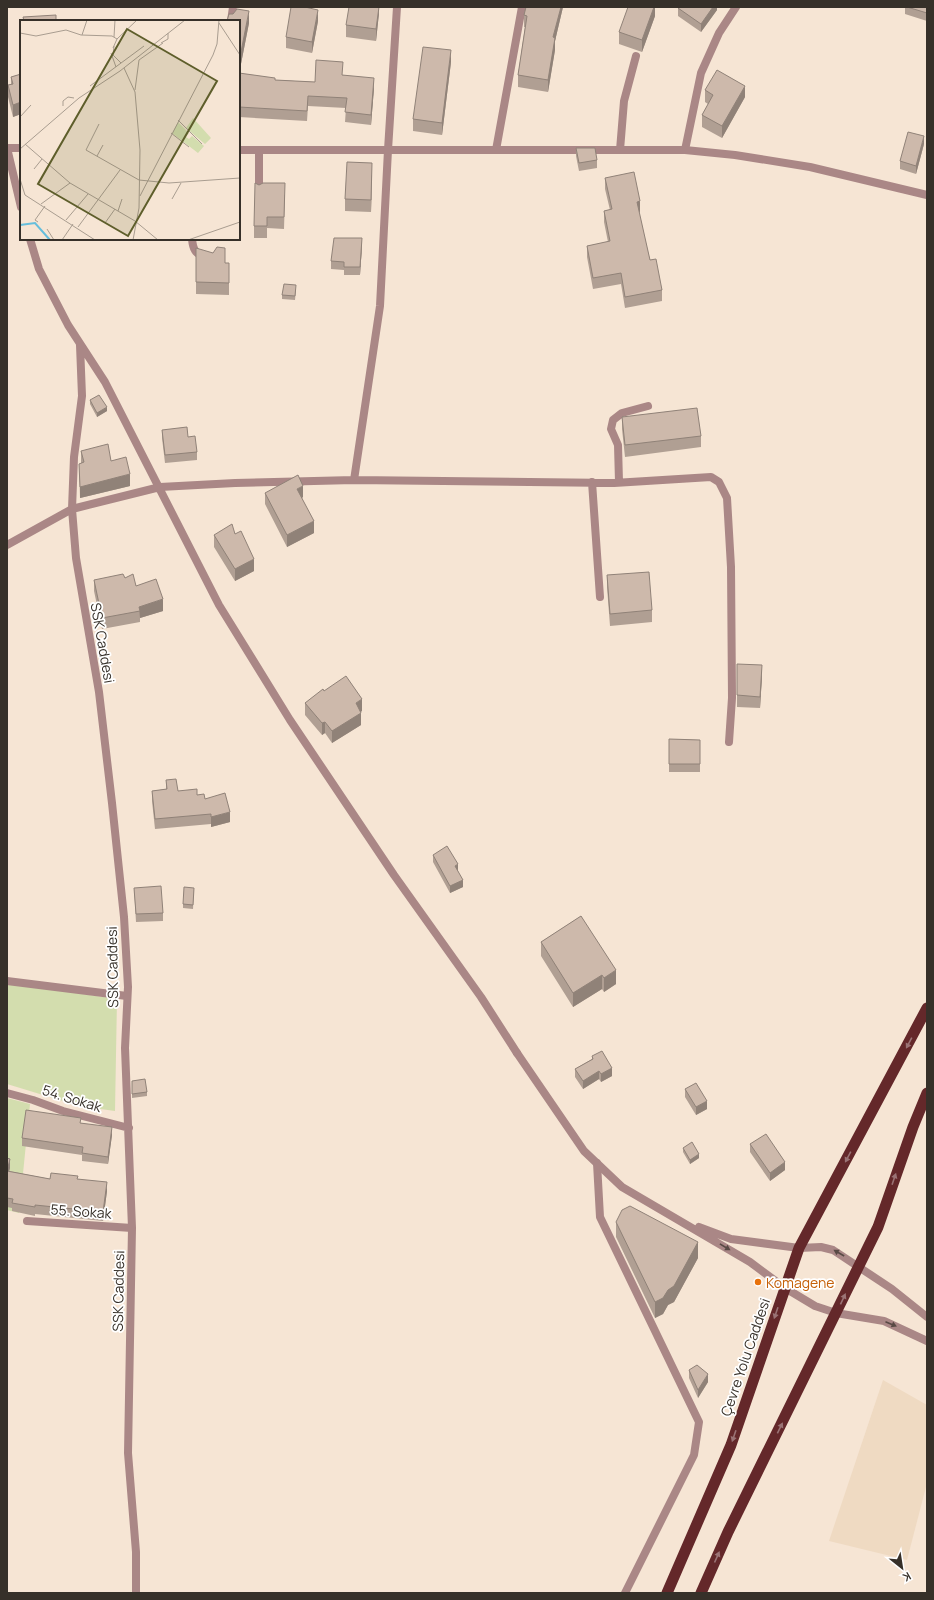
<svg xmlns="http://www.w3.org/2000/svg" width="934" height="1600" font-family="Manrope,sans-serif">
  <rect width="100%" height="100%" fill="#f6e5d4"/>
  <path fill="#efdac2" d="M883,1380L927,1405V1483L907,1560L829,1541Z"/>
  <path fill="#d3ddae" d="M7,983L117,999L115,1111L79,1106L7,1084Z
    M7,1098L30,1104L19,1213L7,1210Z"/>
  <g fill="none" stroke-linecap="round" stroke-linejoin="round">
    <path stroke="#aa8786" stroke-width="8" d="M7,981L127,996
      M597,1163L600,1217L699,1422L694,1455L625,1593"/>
    <path stroke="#aa8786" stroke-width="8" d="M231,21L233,7
      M7,148L21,207
      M259,150V191
      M496,150L522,7
      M620,150L624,101L636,56
      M685,150L701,73L719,33L736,7
      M30,239L39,269L68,325L105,382L219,605L290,720L394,875L481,997L517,1053
      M192,239C193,249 195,254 205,257
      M80,345L82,396L74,457L72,509L76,558L99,692L112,803L124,917L128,987L125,1048L132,1228L128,1453L136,1552V1593
      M354,480L380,306L388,150L397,7
      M592,482L600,597
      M619,482L618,445L611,429L613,420L622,413L648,406
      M7,545L72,509L160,487L235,483L354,480L614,483L711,477L719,482L727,498L731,567L732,698L729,742
      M7,1093L33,1100L63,1111L129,1128
      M27,1221L132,1228"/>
    <path stroke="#aa8786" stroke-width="8" d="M7,148H21
      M239,150H685L735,155L810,167L927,195
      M517,1053L584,1151L622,1187L750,1262L785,1288L815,1306L836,1313L884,1321L927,1341
      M699,1227L731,1239L799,1248L821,1247L833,1250L892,1289L927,1317"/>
    <path stroke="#64282a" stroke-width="11" d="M667,1593L731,1445L799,1248L927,1008
      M701,1593L728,1532L878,1227L913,1127L927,1093"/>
  </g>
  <path fill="#b09f93" d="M379,7V13L376,41L346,37V25Z
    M526,7H563L555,41V50L548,92L518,87V75L525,27H524V15Z
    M655,7V16L642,52L619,44V32Z
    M717,7V10L701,32L678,16V8Z
    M905,7H927V21L905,14Z
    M239,21L249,23L240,69H239Z
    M318,21L312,53L286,48V37Z
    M451,62L442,135L413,131V119Z
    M239,73L275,80L315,82L343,75L374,88L371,125L345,122L346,108L308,106L307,121L239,117Z
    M21,74V114L13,117L8,97V85L11,84V77Z
    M705,90L745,97L722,138L702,127V115L708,104L705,102Z
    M924,144L916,174L900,169V161Z
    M576,148L597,160V168L579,171L576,156Z
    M372,175L371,212L345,211V199Z
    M605,178L640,212L639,213L650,260L662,290V301L625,308L621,284L593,289L587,257V246L608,242L604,222V211L610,210L605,189Z
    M259,185L285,195L284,229L267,228V238H254V226Z
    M362,246L360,275H344V270L331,269V261Z
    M196,248L225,263H229V295L196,294Z
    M296,289L295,300L282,299V295Z
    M90,400L107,411L97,417L90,404Z
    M622,417L701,436V447L625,457L622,429Z
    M162,430L188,437L197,452V460L165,463L162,438Z
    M81,451L111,461L130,486L80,498L79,464L81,463Z
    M265,493L303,497L302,498L314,533L287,547L265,504Z
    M235,534L254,571L235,581L214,547V535Z
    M607,575L652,610V622L610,626L607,587Z
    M125,578L136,586L163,611L140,618V622L102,629L94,591V580Z
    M737,664L762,676L760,708L737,707Z
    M324,691L362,711L360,712L361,725L332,743L325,733L322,735L305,715V703Z
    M669,739L700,740V772H669Z
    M166,780L178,791L197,795L230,822L211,827V824L155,829L152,801V791L166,789Z
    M433,855L458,871L463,887L450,893L433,862Z
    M134,888L163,913V921L136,922Z
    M194,888L193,909L183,908V904Z
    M581,916L616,984L604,992L602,989L573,1007L541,956V942Z
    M592,1056L612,1076L601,1082L599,1079L583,1089L575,1077V1069L592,1059Z
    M132,1081L147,1092V1096L132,1098Z
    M685,1089L707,1109L696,1115L685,1097Z
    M81,1123L112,1135L108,1164L82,1161V1155L22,1146V1138Z
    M750,1144L785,1170L770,1181L750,1152Z
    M683,1148L699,1158L690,1164L683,1152Z
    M7,1158L10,1168L9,1171L50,1179H78L107,1191L103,1221L35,1214V1216L12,1211V1208L7,1207Z
    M616,1222L698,1258L674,1302L668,1305L663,1314L655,1318L616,1237Z
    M689,1370L708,1382L698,1398L689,1378Z"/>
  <path fill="#908278" d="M379,7V13L376,41V29Z
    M561,7H563L555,41V50L548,92V80L553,37Z
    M654,7H655V16L642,52V40Z
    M713,7H717V10L701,32V24Z
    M318,10V21L312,53V42Z
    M249,11V23L240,69V57Z
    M451,50V62L442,135V123Z
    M374,78V88L371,125V115Z
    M745,86V97L722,138V126Z
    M21,102V114L13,117V105Z
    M924,136V144L916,174V166Z
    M372,163V175L371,212V200Z
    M640,201V212L637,213V202Z
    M362,238V246L360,275V267Z
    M107,407V411L97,417V413Z
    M130,474V486L80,498V487Z
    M303,486V497L297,501V489Z
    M314,521V533L287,547V535Z
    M254,559V571L235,581V569Z
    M163,599V611L140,618L139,607Z
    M762,665V676L760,708V697Z
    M362,699V711L356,715V703Z
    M361,713V725L332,743V731Z
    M325,722V733L322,735V723Z
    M230,812V822L211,827V817Z
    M458,864V871L455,873V866Z
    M463,880V887L450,893V886Z
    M616,970V984L604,992V978Z
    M602,975V989L573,1007V993Z
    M612,1068V1076L601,1082V1074Z
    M599,1071V1079L583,1089V1081Z
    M707,1101V1109L696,1115V1107Z
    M112,1127V1135L108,1164V1157Z
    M699,1154V1158L690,1164V1160Z
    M10,1159V1168L7,1180V1171Z
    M785,1162V1170L770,1181V1173Z
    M107,1182V1191L103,1221V1212Z
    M698,1242V1258L674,1302L668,1305L663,1314L655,1318V1302L668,1290Z
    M708,1374V1382L698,1398V1390Z"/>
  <path fill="#cdb9ab" stroke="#908278" d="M291,7H305L318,10L312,42L286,37Z
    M349,7H379L376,29L346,25Z
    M526,7H561L553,37L555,38L548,80L518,75L527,16L524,15Z
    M628,7H654L642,40L619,32Z
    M679,7H713L701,24L678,8Z
    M907,7H927V13Z
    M237,9L249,11L240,57H239V21H227L229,14H233Z
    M56,15V21H24L23,17Z
    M423,47L451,50L442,123L413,119Z
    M316,60L343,62L342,75L374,78L371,115L345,112L347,98L308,96L307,111L239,107V73L275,78V80L315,82Z
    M717,70L745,86L722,126L702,115L713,95L705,90Z
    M21,74V102L13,105L8,85L13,84L11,77Z
    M908,132L924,136L916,166L900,161Z
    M576,148H595L597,160L579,163Z
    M347,162L372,163L371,200L345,199Z
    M634,172L640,201L637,202L650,260L656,259L662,290L625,297L621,273L593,278L587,246L610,241L604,211L612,209L605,178Z
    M255,183L259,185L263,183H285L284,217H267V226H254Z
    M334,238H362L360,267H344V262L331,261Z
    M217,247L225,248V263H229V283L196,282V248L213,253Z
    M284,284L296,285L295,296L282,295Z
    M99,395L107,407L97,413L90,400Z
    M697,408L701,436L625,445L622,417Z
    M187,427L188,437L195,436L197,452L165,455L162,430Z
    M108,444L111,461L126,457L130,474L80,487L79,464L84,462L81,451Z
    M298,475L303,486L297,489L314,521L287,535L265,493Z
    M232,524L235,534L241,531L254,559L235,569L214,535Z
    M649,572L652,610L610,614L607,575Z
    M123,574L125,578L133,574L136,586L156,579L163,599L139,607L140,611L102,618L94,580Z
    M737,664L762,665L760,697L737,695Z
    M346,676L362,699L356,703L361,713L332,731L325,722L322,723L305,703L323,689L324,691Z
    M669,739L700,740V764H669Z
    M176,779L178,791L197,789V795L204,794L205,799L225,793L230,812L211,817V814L155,819L152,791L167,789L166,780Z
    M447,846L458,864L455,866L463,880L450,886L433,855Z
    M161,886L163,913L136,914L134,888Z
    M184,887L194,888L193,905L183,904Z
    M581,916L616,970L604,978L602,975L573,993L541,942Z
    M602,1051L612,1068L601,1074L599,1071L583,1081L575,1069L593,1059L592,1056Z
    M145,1079L147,1092L132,1094V1081Z
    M696,1083L707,1101L696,1107L685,1089Z
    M26,1110L81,1118L80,1123L112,1127L108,1157L82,1153L83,1147L22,1138Z
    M766,1134L785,1162L770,1173L750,1144Z
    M692,1142L699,1154L690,1160L683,1148Z
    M7,1158L10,1159L7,1171L50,1179L51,1173L78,1176L77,1179L107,1182L103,1212L35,1205V1207L12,1203L13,1199L7,1198Z
    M630,1206L698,1242L674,1286L668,1290L663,1298L655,1302L616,1222L622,1210Z
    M697,1365L708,1374L698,1390L689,1370Z"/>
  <defs><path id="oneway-solid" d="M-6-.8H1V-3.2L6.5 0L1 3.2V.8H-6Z"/></defs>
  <g fill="#9a7375">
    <use href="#oneway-solid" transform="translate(909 1043) rotate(118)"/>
    <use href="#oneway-solid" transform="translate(848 1157) rotate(118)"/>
    <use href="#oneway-solid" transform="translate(894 1179) rotate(-71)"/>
    <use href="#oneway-solid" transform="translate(843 1299) rotate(-65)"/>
    <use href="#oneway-solid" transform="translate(776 1313) rotate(109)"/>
    <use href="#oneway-solid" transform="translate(780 1428) rotate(-64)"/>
    <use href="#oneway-solid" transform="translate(734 1436) rotate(109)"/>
    <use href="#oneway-solid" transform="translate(717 1557) rotate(-66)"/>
  </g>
  <g fill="#594a45">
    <use href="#oneway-solid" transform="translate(725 1247) rotate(31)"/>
    <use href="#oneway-solid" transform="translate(839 1253) rotate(-150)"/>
    <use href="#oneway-solid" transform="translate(891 1324) rotate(23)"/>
  </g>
  <circle fill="#e8710a" stroke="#fff" stroke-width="1.5" cx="758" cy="1282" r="4"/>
  <g text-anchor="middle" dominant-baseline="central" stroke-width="3.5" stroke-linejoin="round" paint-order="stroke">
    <g font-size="14" fill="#363029" stroke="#fff">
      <text transform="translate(103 643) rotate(80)">SSK Caddesi</text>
      <text transform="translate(112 967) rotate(-91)">SSK Caddesi</text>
      <text transform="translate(72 1098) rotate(17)">54. Sokak</text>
      <text transform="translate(81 1211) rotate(4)">55. Sokak</text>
      <text transform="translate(118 1291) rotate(-89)">SSK Caddesi</text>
      <text transform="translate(745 1357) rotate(-71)">Çevre Yolu Caddesi</text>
    </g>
    <g font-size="14" fill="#c56008" stroke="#fff" text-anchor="start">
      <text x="766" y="1282">Komagene</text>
    </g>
  </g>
  <g transform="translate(20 20)">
    <rect width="220" height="220" fill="#f6e5d4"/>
    <path d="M173,98L191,118L185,124L166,108ZM158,102L169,113L166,117L169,119L172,116L184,126L178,133L152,113Z" fill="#d3ddae"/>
    <path fill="none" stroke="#65bedc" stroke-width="2" d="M0,205L15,203L30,220"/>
    <path fill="none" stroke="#a99d90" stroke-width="1" d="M199,3L220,35M0,13L16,16L46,10L61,15L92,16L97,19M62,15L67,0M94,17L95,0M141,23L148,19V13M94,26L93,35L101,43M93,28L97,19L117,0M91,33L96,47M104,48L115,72L120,130L119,188L113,220M70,66L124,26M115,70L119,40L143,23M43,86V81L48,77L54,78M0,97L11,85M158,100L182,124M79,104L66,130L119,160L149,163L220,158M151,113L169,127M5,124L50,163L115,201L138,220M0,129L59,78L100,51L165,0M77,136L83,125M14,149L22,139M0,159L5,175L75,220M120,176L193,35L197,24L199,0M152,179L161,163M21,184L50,163M98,191L102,179M46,200L68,174M18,202L15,200L25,186M85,203L95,189M58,207L100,150M27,209L34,220M42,220L53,204M168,220L220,202"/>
    <path fill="#5e5e2b" fill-opacity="0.15" stroke="#5e5e2b" stroke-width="2" d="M107,9L197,61L108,216L18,164Z"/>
    <rect width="220" height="220" fill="none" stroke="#363029" stroke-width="2"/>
  </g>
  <rect width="934" height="1600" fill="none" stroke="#363029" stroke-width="16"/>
  <g transform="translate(902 1568) rotate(150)" stroke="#ffffff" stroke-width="3" paint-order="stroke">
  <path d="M0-3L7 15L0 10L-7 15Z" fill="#363029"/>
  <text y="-6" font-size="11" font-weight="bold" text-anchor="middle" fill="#363029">K</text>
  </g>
</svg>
